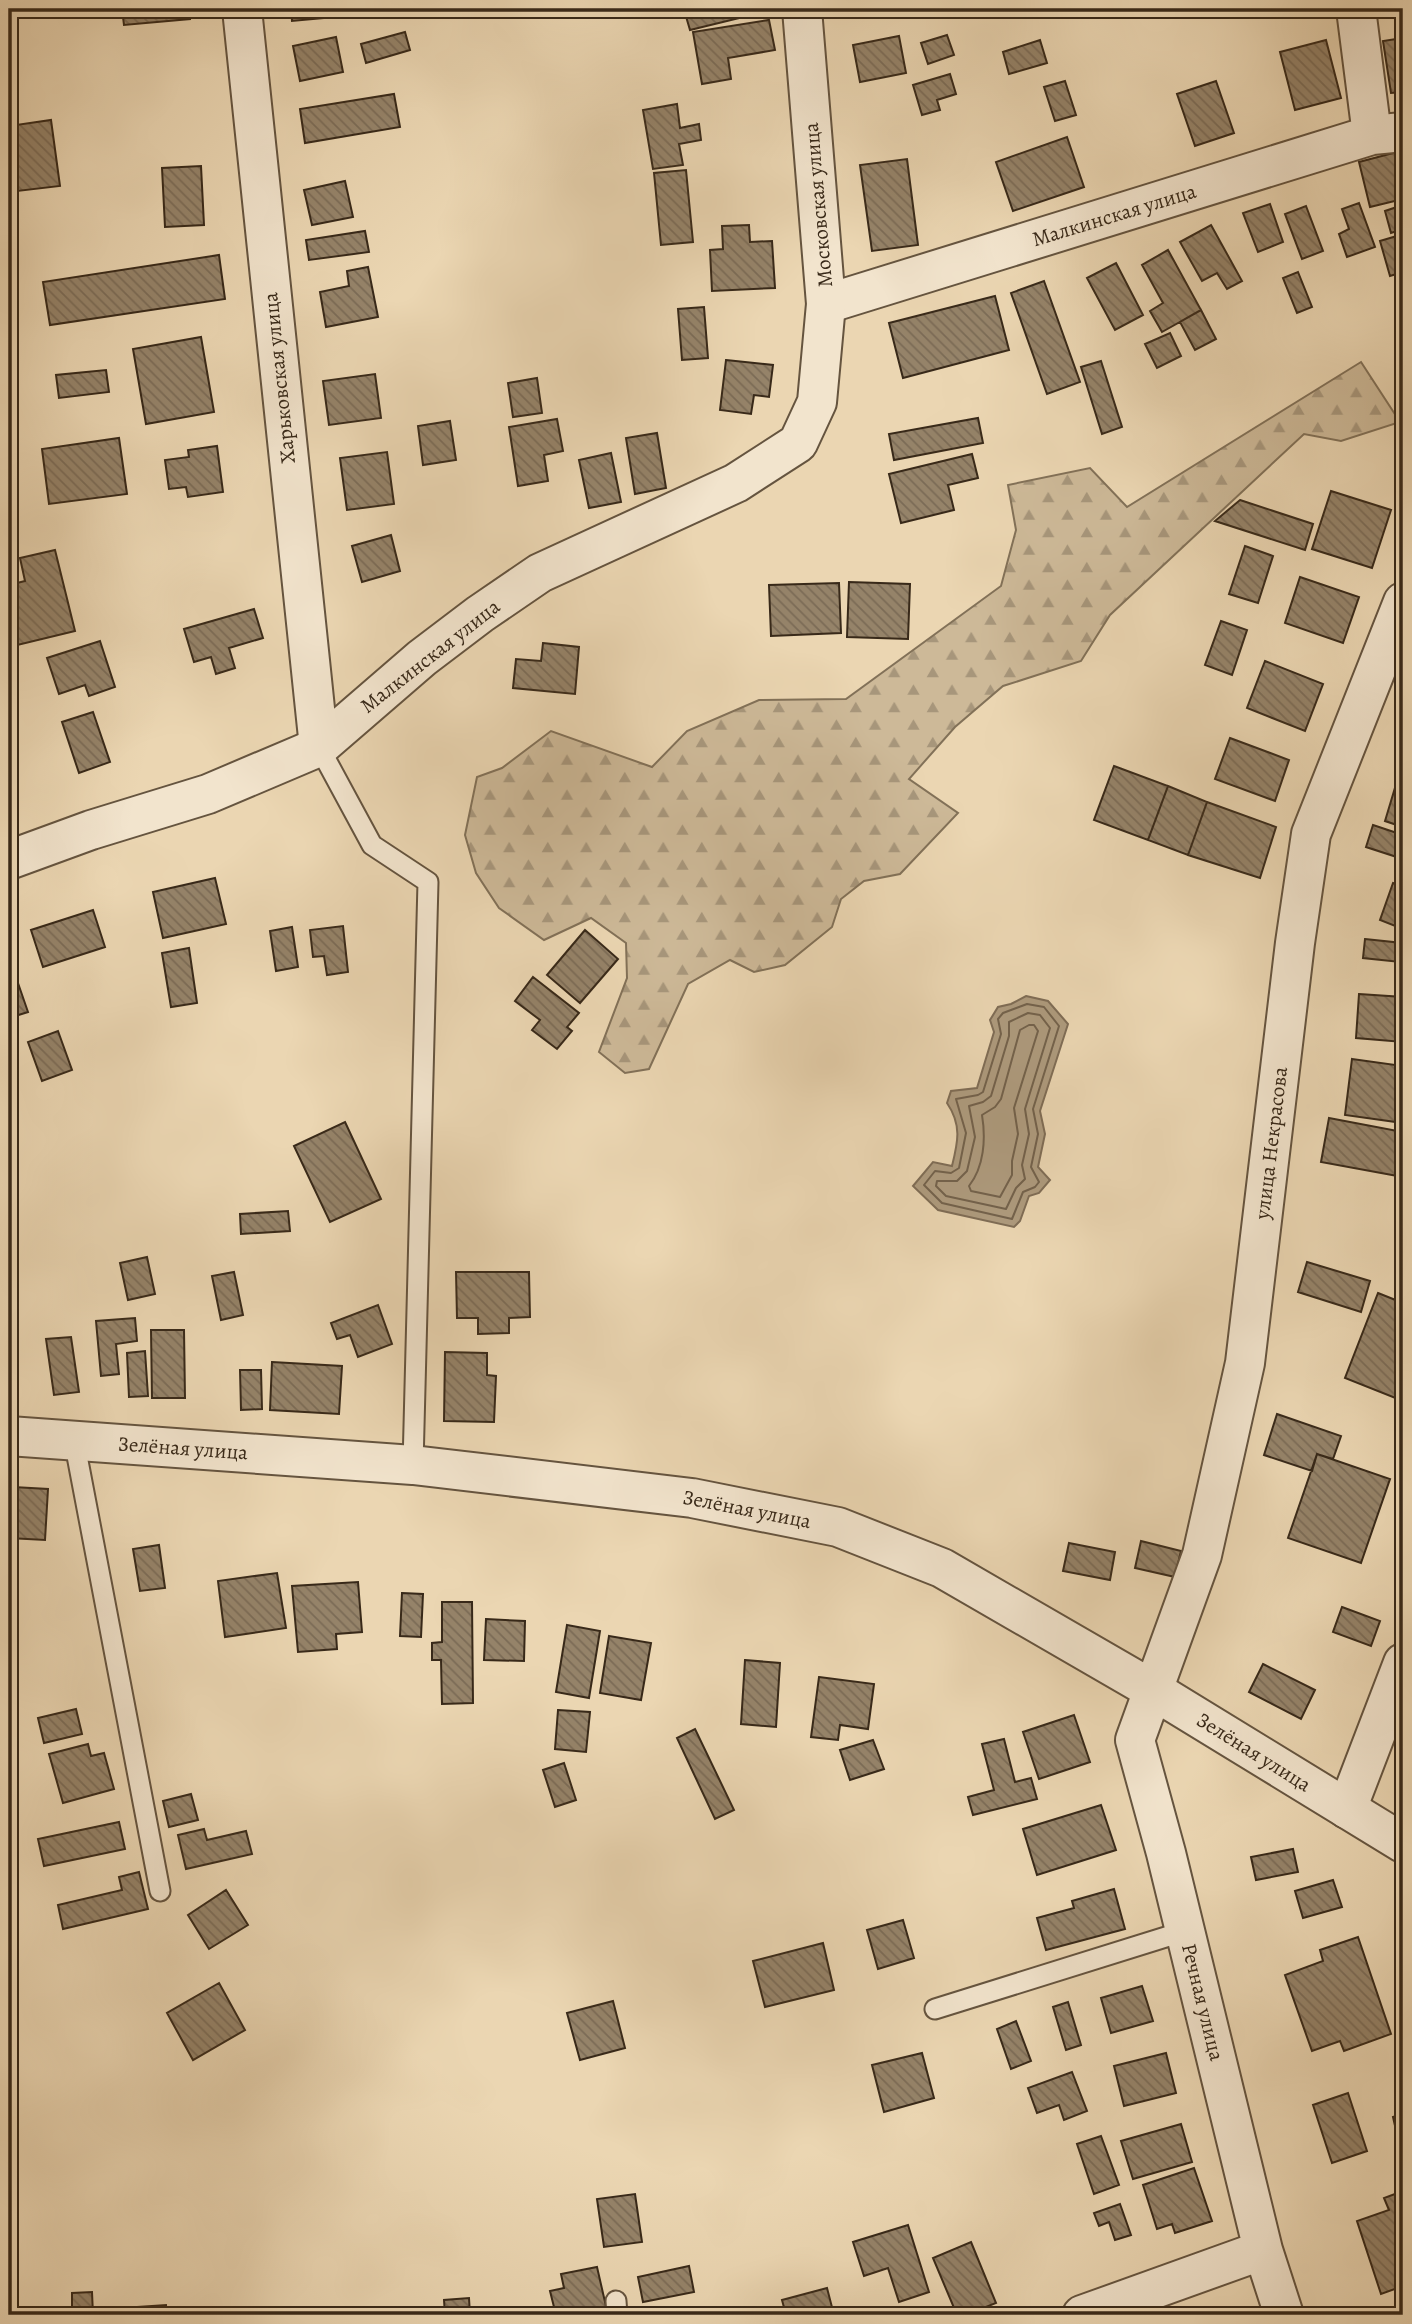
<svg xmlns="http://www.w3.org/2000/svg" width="1412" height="2324" font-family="Alegreya,serif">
  <defs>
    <pattern id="forest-firs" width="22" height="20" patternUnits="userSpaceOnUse" patternTransform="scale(1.75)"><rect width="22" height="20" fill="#cdb998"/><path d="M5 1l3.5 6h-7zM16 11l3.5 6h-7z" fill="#a7967b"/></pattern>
    <pattern id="building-back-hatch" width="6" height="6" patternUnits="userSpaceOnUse" patternTransform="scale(1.75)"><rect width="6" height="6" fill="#958369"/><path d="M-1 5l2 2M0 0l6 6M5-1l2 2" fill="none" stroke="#7b6b56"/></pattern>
  </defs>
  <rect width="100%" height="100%" fill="#ebd6b2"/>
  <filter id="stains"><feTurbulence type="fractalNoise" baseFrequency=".00286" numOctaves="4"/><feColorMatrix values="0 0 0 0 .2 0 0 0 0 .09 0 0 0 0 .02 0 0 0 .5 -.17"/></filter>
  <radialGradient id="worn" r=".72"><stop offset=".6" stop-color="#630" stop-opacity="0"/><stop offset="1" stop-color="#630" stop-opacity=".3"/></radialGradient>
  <path fill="url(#forest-firs)" stroke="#827158" stroke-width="2" d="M1361,362L1400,422L1341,441L1304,434L1110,615L1081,661L1003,686L955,727L909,779L958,813L900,874L864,881L841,899L832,927L785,965L754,972L730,960L688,984L649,1069L625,1073L599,1052L627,978L626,943L591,918L544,940L499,908L476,873L465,835L477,777L502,768L551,731L652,767L687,731L759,700L846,699L1001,586L1016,530L1008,485L1090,468L1127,507Z"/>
  <path fill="#ae9b7e" stroke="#7f6d56" stroke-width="2" d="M1026,996L1048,1001L1068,1024L1040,1111L1045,1134L1038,1167L1050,1180L1039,1193L1029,1196L1020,1221L1014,1227L938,1210L913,1186L933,1162L952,1166C958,1142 962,1125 947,1103L951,1091L977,1088L994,1032L990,1020L998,1007L1011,1004Z"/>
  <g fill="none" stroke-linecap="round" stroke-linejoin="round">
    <path stroke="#73624c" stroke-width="2" d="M1027,1004L1044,1007L1059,1026L1033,1109L1038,1134L1031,1167L1039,1182L1035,1187L1023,1192L1012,1219L942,1203L924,1185L935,1171L951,1173L959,1168L966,1133L956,1099L978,1095L983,1092L1001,1034L998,1019L1003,1013Z
      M1028,1013L1040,1015L1050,1028L1025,1109L1029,1134L1022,1165L1025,1179L1016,1188L1006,1209L946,1196L936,1186L937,1181H957L967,1171L975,1137L969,1106L983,1102L991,1096L1009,1036V1022Z
      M1029,1025H1034L1038,1031L1014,1108L1018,1134L1012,1161V1175L1000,1197L971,1191L969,1186C984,1167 986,1139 982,1115L995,1107L1001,1099L1020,1030Z"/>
  </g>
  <path fill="url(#building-back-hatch)" stroke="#382919" stroke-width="2" d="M122,9H189L190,19L124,25Z
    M291,9H345V16L292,21Z
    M702,9H772V10L690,30L685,13Z
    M858,9H895L896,13L859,17Z
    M769,20L775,50L728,58L731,79L702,84L693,32Z
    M405,32L410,50L366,63L361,44Z
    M947,35L954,55L928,64L921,43Z
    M899,36L906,73L860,82L853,45Z
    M336,37L343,72L300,81L293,46Z
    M1403,38V92L1391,93L1383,41Z
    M1040,40L1047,63L1009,74L1003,52Z
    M1326,40L1341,98L1295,110L1280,52Z
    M950,74L956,94L937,100L940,110L922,115L913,85Z
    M1065,81L1076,115L1055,121L1044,87Z
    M1216,81L1234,133L1195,146L1177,94Z
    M394,94L400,127L305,143L300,109Z
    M677,104L680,128L699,124L701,140L679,144L683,165L653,169L643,110Z
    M51,120L60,186L9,192V126Z
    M1067,137L1084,187L1013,211L996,162Z
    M1397,152L1403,177V199L1370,207L1359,162Z
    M907,159L918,245L872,251L860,165Z
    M201,166L204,225L165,227L162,168Z
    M686,170L693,242L661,245L654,173Z
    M345,181L353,217L312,225L304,190Z
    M1359,203L1375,247L1347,257L1339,234L1349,229L1342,209Z
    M1270,204L1283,242L1258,252L1243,213Z
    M1403,205V229L1391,233L1385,211Z
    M1306,206L1323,251L1302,259L1285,214Z
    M749,225L750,242L772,241L775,288L712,291L710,250L723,249L722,226Z
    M1211,225L1242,281L1227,289L1217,273L1202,281L1180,242Z
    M365,231L369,252L309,260L306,240Z
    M1400,235L1403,246V272L1390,276L1380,241Z
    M1168,250L1201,310L1162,332L1150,311L1163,303L1142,265Z
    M219,255L225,299L50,325L43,282Z
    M1116,263L1143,315L1115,330L1087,278Z
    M368,267L378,317L326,327L320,292L349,286L347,271Z
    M1298,272L1312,307L1297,313L1283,278Z
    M1044,281L1080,382L1047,394L1011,293Z
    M995,296L1009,350L903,378L889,323Z
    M704,307L708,358L682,360L678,309Z
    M1201,310L1216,339L1195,350L1180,322Z
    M1170,333L1181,356L1157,368L1145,344Z
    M201,337L214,412L146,424L133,349Z
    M726,360L773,365L769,397L754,395L751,414L720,410Z
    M1101,361L1122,427L1102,434L1081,367Z
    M106,370L109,392L59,398L56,375Z
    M375,374L381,418L329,425L323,381Z
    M537,378L542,413L513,417L508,383Z
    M978,418L983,443L894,460L889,434Z
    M557,419L563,451L544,455L548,481L518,486L509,427Z
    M450,421L456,460L423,465L418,426Z
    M657,433L666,488L635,494L626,438Z
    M119,438L127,494L49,504L42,449Z
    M217,446L223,492L188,497L186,487L169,489L165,460L189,457L188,450Z
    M387,452L394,504L347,510L340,458Z
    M611,453L621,502L589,508L579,460Z
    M972,454L978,478L948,485L954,510L901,523L889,474Z
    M1331,491L1391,510L1372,568L1312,549Z
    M1240,500L1313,524L1305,550L1215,521Z
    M391,535L400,571L362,582L352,546Z
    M1245,546L1273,556L1258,603L1229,594Z
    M55,550L75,631L9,647V585L25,581L20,558Z
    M1300,577L1359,597L1343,643L1285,623Z
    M849,582L910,584L908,639L847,637Z
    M839,583L841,633L771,636L769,585Z
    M254,609L263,638L229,648L235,668L216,674L211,657L194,662L184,629Z
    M1221,621L1247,630L1232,675L1205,665Z
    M100,641L115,687L89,696L85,685L59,694L47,658Z
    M543,643L579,647L575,694L513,688L516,659L541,661Z
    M1265,661L1323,684L1305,731L1247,708Z
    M93,712L110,762L79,773L62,722Z
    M1230,738L1289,760L1275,801L1215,779Z
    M1114,766L1168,786L1148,840L1094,820Z
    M1400,771L1403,772V827L1385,821Z
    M1168,786L1207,802L1188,855L1148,840Z
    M1207,802L1276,827L1260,878L1188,855Z
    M1373,825L1403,835V859L1366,847Z
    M215,878L226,924L163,938L153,892Z
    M1393,883L1403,887V929L1380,920Z
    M93,910L105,947L43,967L31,930Z
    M343,926L348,972L327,975L324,956L313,957L310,930Z
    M292,927L298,967L276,971L270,931Z
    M585,930L618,959L580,1003L547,975Z
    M1365,939L1402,943L1400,962L1363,958Z
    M189,948L197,1003L171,1007L162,953Z
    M9,957L28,1012L9,1018Z
    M533,977L579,1013L567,1027L572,1031L557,1049L532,1030L540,1020L515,1001Z
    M1359,994L1403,997V1042L1356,1038Z
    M58,1031L72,1070L42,1081L28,1042Z
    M1352,1059L1403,1066V1123L1345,1115Z
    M1329,1118L1403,1132V1177L1321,1162Z
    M345,1122L381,1199L330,1222L294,1146Z
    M288,1211L290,1231L241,1234L240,1214Z
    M147,1257L155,1294L128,1300L120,1263Z
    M1307,1262L1370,1281L1361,1312L1298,1292Z
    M234,1272L243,1315L221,1320L212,1276Z
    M456,1272H529L530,1317L509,1318V1333L478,1334V1318H457Z
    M1378,1293L1403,1303V1401L1345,1378Z
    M378,1305L392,1344L358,1357L350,1335L337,1339L331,1323Z
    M135,1318L137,1341L116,1344L119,1374L101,1376L96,1321Z
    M151,1330H184L185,1398H152Z
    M71,1337L79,1392L54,1395L46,1339Z
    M14,1350L16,1379H9V1351Z
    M145,1351L148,1396L129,1397L127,1353Z
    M445,1352L487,1353V1375L496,1376L494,1422L444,1421Z
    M272,1362L342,1366L339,1414L270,1410Z
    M240,1370H261L262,1409L241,1410Z
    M1277,1414L1341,1436L1333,1459L1317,1454L1312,1471L1264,1455Z
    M1317,1454L1390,1479L1361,1563L1288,1538Z
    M13,1487L48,1489L45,1540L9,1538Z
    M1141,1541L1181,1551L1175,1577L1135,1568Z
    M1069,1543L1115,1552L1110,1580L1063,1571Z
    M159,1545L165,1588L140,1591L133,1549Z
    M277,1573L286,1628L225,1637L218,1581Z
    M358,1582L362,1632L336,1634L337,1649L298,1652L292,1586Z
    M402,1593L423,1594L421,1637L400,1636Z
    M442,1602H472L473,1703L442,1704L441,1660H432V1643L442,1642Z
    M1342,1607L1380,1621L1371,1646L1333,1632Z
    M486,1619L525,1621L524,1661L484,1660Z
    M567,1625L600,1631L589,1698L556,1692Z
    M609,1636L651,1643L641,1700L600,1693Z
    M745,1660L780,1663L776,1727L741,1724Z
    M1263,1664L1315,1690L1301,1719L1249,1692Z
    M819,1677L874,1684L868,1729L840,1725L838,1740L811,1737Z
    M76,1709L82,1734L44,1743L38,1718Z
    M558,1710L590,1712L586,1752L555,1749Z
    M1074,1715L1090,1762L1039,1779L1023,1732Z
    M695,1729L734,1810L715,1819L677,1738Z
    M1004,1739L1015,1782L1031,1778L1037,1799L973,1815L968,1797L994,1790L982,1744Z
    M873,1740L884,1769L850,1780L840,1750Z
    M88,1744L91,1756L104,1753L114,1789L63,1803L49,1754Z
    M564,1763L576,1800L555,1807L543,1770Z
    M191,1794L198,1820L169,1827L163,1801Z
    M1101,1805L1116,1850L1037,1875L1023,1829Z
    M119,1822L125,1849L44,1866L38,1839Z
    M204,1829L207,1840L246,1831L252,1854L186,1869L178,1835Z
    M1293,1849L1298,1872L1256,1880L1251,1857Z
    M139,1872L148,1909L63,1929L58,1905L122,1890L119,1877Z
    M1333,1880L1342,1907L1303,1918L1295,1891Z
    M1114,1889L1125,1929L1046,1950L1037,1918L1074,1908L1072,1901Z
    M226,1890L248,1925L209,1949L188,1915Z
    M903,1920L914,1958L878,1969L867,1930Z
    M1358,1937L1391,2034L1344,2051L1340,2041L1312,2051L1285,1975L1323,1961L1320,1950Z
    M823,1943L834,1990L765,2007L753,1961Z
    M219,1983L245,2030L193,2060L167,2013Z
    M1142,1986L1153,2021L1111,2033L1101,1998Z
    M613,2001L625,2048L580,2060L567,2013Z
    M1068,2002L1081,2045L1066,2050L1053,2007Z
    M1016,2021L1031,2061L1011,2069L997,2029Z
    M922,2053L934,2098L884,2112L872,2065Z
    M1166,2053L1176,2093L1124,2106L1114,2066Z
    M1072,2072L1087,2111L1064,2120L1059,2105L1037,2113L1028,2088Z
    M1348,2093L1367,2151L1332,2163L1313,2105Z
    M1403,2114V2138L1398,2139L1393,2117Z
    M1181,2124L1192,2162L1133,2179L1121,2141Z
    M1101,2136L1119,2185L1094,2194L1077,2144Z
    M1194,2168L1212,2221L1175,2233L1172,2224L1157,2229L1143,2185Z
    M1403,2191V2286L1381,2294L1357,2221L1389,2210L1384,2198Z
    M635,2194L642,2242L604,2247L597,2199Z
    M1120,2204L1131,2235L1115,2240L1109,2222L1099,2226L1094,2213Z
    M908,2225L929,2292L899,2302L888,2268L864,2276L853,2242Z
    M971,2242L996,2303L966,2315H957L933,2258Z
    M689,2266L694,2292L643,2302L638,2277Z
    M597,2267L608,2315H568L567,2312L556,2315L550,2291L564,2288L561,2274Z
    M827,2288L834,2315H786L782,2300Z
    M92,2292L93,2315H72V2293Z
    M469,2298L470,2315H445L444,2300Z
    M166,2305L167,2315H139L138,2307Z"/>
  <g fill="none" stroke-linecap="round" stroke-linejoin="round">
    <g stroke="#65543f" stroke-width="23">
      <path id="service" d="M319,747L372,845L428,882L413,1465
        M74,1440L160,1891
        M935,2009L1185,1931
        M616,2301L617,2315"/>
    </g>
    <g stroke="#65543f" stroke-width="42">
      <path id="minor" d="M242,9L319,747
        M1356,9L1372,135
        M826,304L1372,135L1403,132
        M1347,1809L1403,1663
        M1082,2315L1263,2250
        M1284,2315L1263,2250L1166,1853L1135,1740L1202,1555L1245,1363L1295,943L1311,834L1403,602"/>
    </g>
    <g stroke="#65543f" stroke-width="42">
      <path id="tertiary" d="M9,860L91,830L208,794L319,747L422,658L480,614L540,573L736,483L798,443L817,402L826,304L802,9
        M9,1436L413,1465L692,1498L838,1527L942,1568L1153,1690L1403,1843"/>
    </g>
    <use href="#service" stroke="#f2e4cd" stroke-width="19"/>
    <use href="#minor" stroke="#f2e4cd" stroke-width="38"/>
    <use href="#tertiary" stroke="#f2e4cd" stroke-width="38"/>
  </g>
  <g text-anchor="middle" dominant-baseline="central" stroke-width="6" stroke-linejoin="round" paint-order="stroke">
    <g font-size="21" fill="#382919" stroke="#f2e4cd">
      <text transform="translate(818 205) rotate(-95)">Московская улица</text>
      <text transform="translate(1114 215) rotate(-17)">Малкинская улица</text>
      <text transform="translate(279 378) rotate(-96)">Харьковская улица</text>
      <text transform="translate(430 656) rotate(-38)">Малкинская улица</text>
      <text transform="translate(1271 1143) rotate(-83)">улица Некрасова</text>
      <text transform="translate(183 1448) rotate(4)">Зелёная улица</text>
      <text transform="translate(747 1509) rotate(11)">Зелёная улица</text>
      <text transform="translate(1254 1752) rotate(32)">Зелёная улица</text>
      <text transform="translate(1203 2002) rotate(76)">Речная улица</text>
    </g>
  </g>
  <rect width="1412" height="2324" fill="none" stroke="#ebd6b2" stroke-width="35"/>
  <rect x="10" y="10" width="1391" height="2303" fill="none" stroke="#382919" stroke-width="3.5"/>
  <rect x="18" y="18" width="1377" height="2289" fill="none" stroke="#382919" stroke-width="2"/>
  <rect width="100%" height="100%" filter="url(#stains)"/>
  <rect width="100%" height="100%" fill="url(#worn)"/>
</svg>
